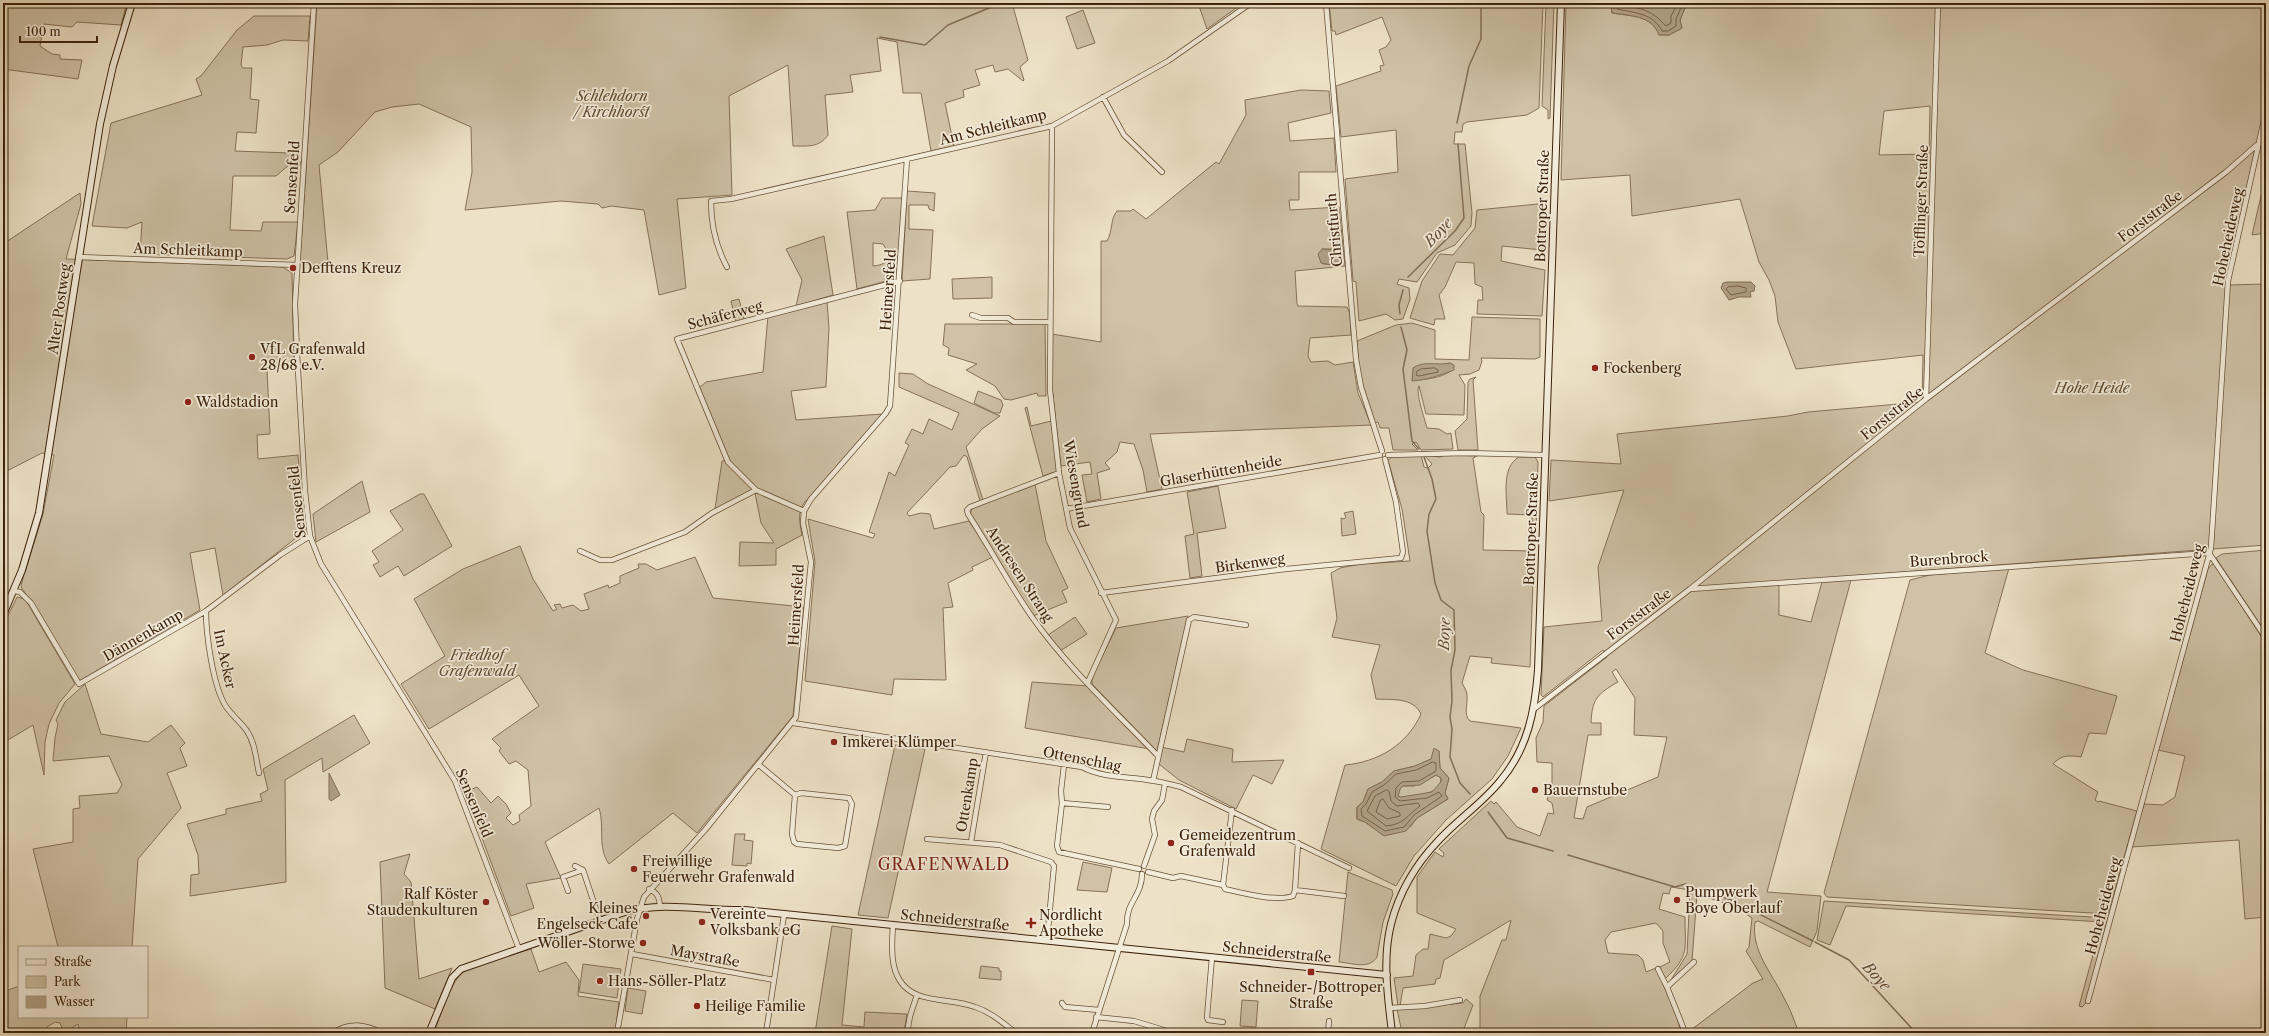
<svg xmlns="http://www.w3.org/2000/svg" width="2269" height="1036" font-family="'Libre Caslon Text',serif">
  <rect width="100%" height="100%" fill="#ede2c7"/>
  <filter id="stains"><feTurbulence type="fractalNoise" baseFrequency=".005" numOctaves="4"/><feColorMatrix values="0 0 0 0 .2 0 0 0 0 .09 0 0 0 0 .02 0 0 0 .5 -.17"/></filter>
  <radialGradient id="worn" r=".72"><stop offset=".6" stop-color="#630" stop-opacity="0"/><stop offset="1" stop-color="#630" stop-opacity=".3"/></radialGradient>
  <path fill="#cfc2a7" stroke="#867258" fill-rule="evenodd" d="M3,3H127L121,25L77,22L72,27L44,24L40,46L52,54L60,55V59L82,60L78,79L3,69Z
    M317,3H1012L1028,60L1020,67L1024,80L1023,81L1008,69L995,72L993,65L975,70L980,85L963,90L964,97L945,103L954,146L931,151L921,93H903L897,42L877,38L881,71L850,75L853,92L825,95L828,135C819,148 807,146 793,146L788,65L729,96L732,195L677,199L686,288L659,295L644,210L611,206L602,208L598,204L561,201L465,210L472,172L471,127L419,104L392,107L375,112L338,152L319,165L328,262C318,265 309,268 300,261Z
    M1198,3H1243L1207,29Z
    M1329,3H1543L1539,108L1527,115L1467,122L1463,124L1462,132H1455L1454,144H1465L1472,213L1471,226L1455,245L1437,253L1417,282L1399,279L1397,284L1409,288L1410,299L1403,319L1395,320L1386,314L1359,321L1356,282L1353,281L1345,179L1398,172L1396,130L1341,137L1336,86L1381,71L1380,66L1384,65L1379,50L1386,47L1391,40L1382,17L1336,35L1335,31H1332Z
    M1546,3H1554L1550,118L1548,119V110L1542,106Z
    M1566,3H1611L1612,13C1630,16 1652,15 1659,35H1669L1682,28L1680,20L1687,3H2266V110L2228,285L2266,284V545L1756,583L1749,587L1779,585V615L1811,622L1822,582L1851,580L1767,892L1821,896L1817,931L1810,947L1758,921L1755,922C1751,950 1771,972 1783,996C1790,1008 1794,1020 1799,1033H1687L1753,983L1763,979L1746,951L1749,947L1752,918L1736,907L1697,894L1692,961L1671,980L1687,954L1690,890L1671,887L1669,894L1663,893L1659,909L1685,917C1685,950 1690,955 1665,979L1660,967L1670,962L1663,943V931L1656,923L1611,932L1605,940L1608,953L1638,955L1643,960L1646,972L1656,968L1676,1014L1681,1033H1480V996L1502,940H1506L1511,920L1444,960L1440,978L1436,979L1435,984L1403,988L1400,1006H1398L1394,978L1413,976L1416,955L1423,949H1428L1430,934L1446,938L1451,936L1456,929L1417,913V877L1435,852L1443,857L1444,853L1439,849L1440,848L1491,801L1494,804L1496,802L1517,827L1540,836L1548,813L1554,814L1552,803L1547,800L1552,785V763L1537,762L1536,738L1543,722L1544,706L1607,657L1603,650L1543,697L1541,695L1544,627L1602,621L1598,567L1624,490L1549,501L1551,460L1621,464L1617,434L1788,416L1808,412L1922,402L1923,355L1796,369L1778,322L1775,296L1769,280L1759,262L1740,199L1632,216L1630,175L1561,180ZM1930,106L1929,154L1879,155L1884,111ZM1616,669L1635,698L1634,735L1667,737L1658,777L1587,807L1583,819L1574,818L1588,735H1601V723H1591C1592,699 1597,694 1618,682L1612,672Z
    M1083,10L1095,43L1077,49L1066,17Z
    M254,16H310L308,41L283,40L267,45L243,47L241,65L243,68H252L250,99L259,100L256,133L237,132L235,151L290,153V162H301V165H289L276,176H233L230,230L261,231L263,222H298L294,256L287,259L140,254L142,222L127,228L92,226L111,123L202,95L196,79L201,76L237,30Z
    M1301,90L1329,91L1331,113L1288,123L1290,141L1334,138L1336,172H1299V200H1289L1290,210L1339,207L1345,266L1295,271L1297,304L1298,306L1347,307L1350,314L1351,335L1310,338L1308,356L1311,362L1328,361L1335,365L1353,362L1358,393L1371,425L1150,434L1162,489L1147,492L1143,470L1134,444L1120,442L1117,452L1105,463L1110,469L1097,473L1101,499L1087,502L1082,475L1092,474L1090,462L1061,466L1052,387V334L1101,342V241H1107C1113,231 1110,219 1117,211H1131L1133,209L1146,219L1216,162L1219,164L1246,115L1245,100ZM1322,249H1333L1339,251L1340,264H1323Z
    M2266,174V233L2252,235Z
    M907,191L935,193L934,211L929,209L928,205H909V229L933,230L930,279L902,281Z
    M80,193L81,204L66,259L283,267L292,273L294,368L267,369L270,434L257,435L258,459L298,455L305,531L223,595L215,548L190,553L200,610L79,681L32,602L22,589L21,585L43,514L54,455L42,453L3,473V288L5,287L3,280V194L6,242Z
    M882,198H902L899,252H888L883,244L873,243V266C882,265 886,264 888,255H898L897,278L857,289L847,212L875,210Z
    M1538,204L1542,207V250L1502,246L1501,261L1545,270L1542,316L1477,314L1478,300H1483L1482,287L1475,284L1474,263L1456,262L1445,287L1439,295L1445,319H1435L1434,325L1410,318L1422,281L1440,254L1453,255L1475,228L1477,210Z
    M824,236L833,295L796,306L802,280L786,249Z
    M992,277V298L953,299L952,279Z
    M739,299L744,319L736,322L731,301Z
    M827,301L829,328L826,387L791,391L796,420L883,414L804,503C797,513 800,524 802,535L776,549V565L739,566L740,542L774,543L761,523L755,493L752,491L715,509L722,461L729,460L699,388L706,382L763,372L768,316Z
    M1472,317L1540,319V357L1535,359L1481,358L1482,361L1479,370L1470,374L1459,375L1465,385L1464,415L1426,414L1419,386C1415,391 1425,420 1427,428L1439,429L1447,434L1451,433L1453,449L1421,450L1416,442L1412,444L1418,450H1393L1389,428H1380L1378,422L1375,423L1360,376L1357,341L1396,325L1412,323L1435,330V359L1469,360ZM1450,363L1451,371C1440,378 1426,380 1412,380L1420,365H1441Z
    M945,324H1045L1046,396H1038L1037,393L1011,400L1004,399L995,386L966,370L977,364L948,355L949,348L943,345Z
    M899,373L913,374L928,384L1000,416L982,429L966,447L983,500L980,501L967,457L964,455L956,466L950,467L907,513L909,516L921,513L930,514L934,529L969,521L993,557L972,567L973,570L948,583L953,607L943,608L946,680L894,679L892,695L805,681L815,562L808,519L873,538L875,534L869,532L889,472L895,476L909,445L905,443L912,429L923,434L929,419L952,430L959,413L899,387Z
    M1476,377L1473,380L1478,450H1458L1455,431L1467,419L1468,382L1470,379Z
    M978,391L1001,400L1003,405L1000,413H994L974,403Z
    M1027,407L1031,426L1051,421L1057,471L1043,476L1025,408Z
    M1421,455L1424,467L1428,468L1432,464L1424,455L1440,457L1445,455L1477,456L1473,458L1481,512L1484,515L1483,550L1534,551L1530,667L1491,663L1492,658L1470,656L1462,683C1464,687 1467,691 1467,695C1468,705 1463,714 1470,721L1521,728L1508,756L1492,779L1446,820L1414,856L1396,886L1321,849L1345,765C1378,762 1407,745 1421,714C1413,697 1392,700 1376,699L1371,675L1380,645L1332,637L1337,618L1331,573L1340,568L1361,564L1410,561L1402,509L1388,460L1392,457ZM1439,751L1440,768L1449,778L1445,793L1448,799L1417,818L1411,826L1384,835L1365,822L1357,819V807L1363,802L1368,789L1382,782L1394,771L1415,766L1431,759Z
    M1519,457H1535L1538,462L1536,533H1532V515L1507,514C1507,496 1501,467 1519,457Z
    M362,481L370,512L316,542L313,514Z
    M1035,484L1046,541L1068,588L1062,591L1067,602L1033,616L970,515L972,508Z
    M1218,486L1226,528L1197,533L1202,576L1190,578L1185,536L1194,534L1187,492Z
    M420,494H424L452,546L404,576L398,566L380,577L373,565L379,562L372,551L403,530L390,511Z
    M1353,511L1356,534L1342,536L1341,518L1344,519L1346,517L1344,513Z
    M520,546L533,579L553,611L557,609L554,605L560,604L562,608L573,605L581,611L589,609L584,594L608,585L609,588L620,583V576L639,568L638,564H646L657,570L695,557L713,598L804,607L793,716L697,833L673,813L609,864C597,847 605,828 599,808L545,842L561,878L526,884L534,908L511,916L465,792L477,787L491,803L498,796L506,804L511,813L506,818L513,825L520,821L519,815L531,806L528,770L516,761L509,764L499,751L501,748L492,739L539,706L519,675L429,729L401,684L445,656L414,599L463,569Z
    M2266,550V633L2216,558L2222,554Z
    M2212,564L2215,565L2266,644V917L2245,919L2239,840L2131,847L2144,804L2163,805L2175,797L2185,756L2158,750L2208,569Z
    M2009,568L1985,653L2023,670L2117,696L2106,734L2089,733L2081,757C2069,755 2061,755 2053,764L2098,792L2095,800L2098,802L2099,801L2137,811L2108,914L1827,897L1824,893L1910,580L1930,575Z
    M17,597L25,599L75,684L59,703L49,724L45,742L44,775L33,725L3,743V626Z
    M1188,616L1157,751L1092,684V677L1116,628Z
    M1075,617L1087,634L1060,651L1048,635Z
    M1032,682L1089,686L1150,749L1025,728Z
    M85,684L101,734L148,742L171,725L185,743L180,748L187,766L167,773L181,808L138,859L132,947H58L33,849L73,842V809L80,808L79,796L117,793L122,785L109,756L53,761L55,738L58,724L56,720L65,702Z
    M354,715L370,743L323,772L322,758L285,780L286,882L190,896L191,875L199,874L198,855L187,824L226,814V809L262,801L260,794L268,790L263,769Z
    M1187,739L1233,749L1232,762L1284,760L1272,784L1253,775L1236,809L1179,780L1159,764L1161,747L1184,752Z
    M895,745L925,749L888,918L858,915Z
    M1436,775L1441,778C1440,797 1414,794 1401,798L1398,796L1400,789L1403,786H1414Z
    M735,834H745L744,840L753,841L751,864L747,863V866L732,865Z
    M410,854L404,874L411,882L419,979L452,968L435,1009L385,988L380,862Z
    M1083,862L1112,868L1107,892L1077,890Z
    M1348,872L1392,890L1393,894L1383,922L1377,957C1369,970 1352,963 1339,962Z
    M1824,901L2108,918L2086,1003L2082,1007L2079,1006L2102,922L1846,906L1830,945L1817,940Z
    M832,926L852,929L842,1025L864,1027L865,1012L907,1014L904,1033H815Z
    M531,949L539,972L566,962L579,980L578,996L619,1002L615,1033H434C440,1017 449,986 461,974C472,964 515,954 531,949Z
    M583,964L621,969L617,998L579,992Z
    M981,966L999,968V971H1001V980L979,978Z
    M19,986V1017H127L126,1033H80L78,1024L64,1033L60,1023L55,1022L47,1027L46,1033H3V992Z
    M628,988L646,991L642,1014L625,1011Z
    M1466,999L1473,1005L1463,1031L1402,1033L1397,1009L1463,1003Z
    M1242,1000L1258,1001L1256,1027L1240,1026Z"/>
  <path fill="#b1a187" stroke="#826f55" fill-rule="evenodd" d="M1611,3H1687L1680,20L1682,28L1669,35H1659C1652,15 1630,16 1612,13Z
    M1322,249L1337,250L1341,253V263L1332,265L1321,263L1318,254Z
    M1727,282H1751L1755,286L1754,291L1750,292L1751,297H1739L1729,300L1721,288L1723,283Z
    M1450,363L1454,365V370C1440,375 1428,380 1412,381L1413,368C1424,360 1438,366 1450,363Z
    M1434,748L1439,751L1440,768L1449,778L1445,793L1448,799L1417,818L1406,831L1384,836L1365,822L1357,819V807L1363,802L1368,789L1382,782L1394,771L1415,766L1431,759ZM1436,775L1441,778V782L1432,792L1401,797L1398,796L1400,789L1403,786L1420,785Z
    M329,773L340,795L331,801L329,799Z"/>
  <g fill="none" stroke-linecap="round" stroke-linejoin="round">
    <path stroke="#766248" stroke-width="1" d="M1615,3L1617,9C1635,13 1653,13 1662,31H1668L1676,26V19L1683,3
      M1620,3L1622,5C1644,9 1651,10 1666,26L1671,23V16L1678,3
      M1738,286L1746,288V292L1731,295L1726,289L1728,287Z
      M1435,368L1438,370V372L1419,376L1416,375L1417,371L1421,369Z
      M1433,762L1436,763V771L1419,781L1402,782L1396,788L1395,797L1400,801L1427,798L1439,792L1442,796L1414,815L1404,827L1385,831L1362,816L1361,809L1366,804L1372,792L1384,785L1396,774L1416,770Z
      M1387,790L1389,791L1391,801L1397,806L1418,803L1420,806C1406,816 1405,824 1386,826L1367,811L1375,796Z
      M1383,799L1389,808L1400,813V816L1387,819L1376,812L1380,801Z"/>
    <path stroke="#826f55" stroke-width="1.5" d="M880,37L925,45L948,25L1001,3
      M1457,123L1469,66L1481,39V3
      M1408,277L1455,231L1464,218L1458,144
      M1400,314L1399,305L1403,290
      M1401,327L1407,350L1403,369L1412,441L1419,449
      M1424,457L1432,479L1436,499L1429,514L1427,531L1435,583L1441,600L1454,610L1455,650L1451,670L1452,701L1450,717L1452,729L1450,757L1460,783L1470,794
      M1488,812L1507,838L1553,851
      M1568,855L1675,887L1685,884L1731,900L1813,941
      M1815,942L1849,960L1916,1033"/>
    <g stroke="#685339" stroke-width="6">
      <path id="street" d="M314,3L295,304L297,353L305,491L310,536L321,564L336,588L455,781L519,949
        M1326,3L1356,359L1361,387L1382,451
        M1103,97L1124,135L1162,172
        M1052,126L1050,390L1059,473L1070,528L1116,620L1088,682
        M78,257L297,265
        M727,267C716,247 711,223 711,201L731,199L1052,126L1168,61L1251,3
        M972,315L981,318H1008L1014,322H1049
        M1926,399L1938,3
        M1388,455L1466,453L1545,455
        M1059,473L970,507L967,510L968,514C990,548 1009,584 1032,617C1068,668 1115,711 1158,756
        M1066,509L1380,455
        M804,511L756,490L728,462L677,339L900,281
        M580,551L600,560H612L685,532L712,513L756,490
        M2209,553L2266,638
        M1690,589L2209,553
        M14,591L20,592L31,603L79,684L206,611L280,555L310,536
        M1101,593L1286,569L1401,558L1403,552L1396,502L1385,459
        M206,611C206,635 213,685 225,705C231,715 241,722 247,731C255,743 256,759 259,773
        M1534,709L1690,589L1926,399L2226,172L2266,137
        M793,723L1082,767C1105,779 1130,776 1154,781C1163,782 1172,785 1181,787L1349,868
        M759,765L795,795L792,834L794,842L797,844L838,848L845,846L852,804L849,798L801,793L795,795
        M1064,765L1061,791L1062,803L1057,846L1059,852L1139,869
        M1153,781L1189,620L1194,617L1246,625
        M1062,803L1108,807
        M927,839L1000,845L1051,862L1054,866L1047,940
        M971,842L986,752
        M575,866L583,870L600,921
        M1144,866L1155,835L1152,819L1154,811L1162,800L1165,784
        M1148,872L1173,878L1181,876L1223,885L1225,889C1243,893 1276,902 1293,896L1295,890L1298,843
        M1223,885L1232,810
        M649,889C658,893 659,897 660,906
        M1295,890L1344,896
        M568,891L563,877L583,870
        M893,926C891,951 889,984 918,995C936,1002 957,1000 975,1007C991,1012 1003,1023 1016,1033
        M632,954L774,980
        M1212,957L1207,1017L1208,1020L1223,1022
        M1658,969L1667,987
        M2088,1001L2211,548L2228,281L2266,111
        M1062,1003L1065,1007L1099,1010
        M1389,1008L1425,1006L1460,1000
        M1096,1017L1134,1021L1174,1033
        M333,1033C350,1021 366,1025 383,1033
        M617,1033L637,919L644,897L705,830L796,717L811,562L803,523L804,511L811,499L886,413L890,406L907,159
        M766,1033L784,915
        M907,1033L910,1016L917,995
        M1092,1033L1127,924C1126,902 1142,896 1142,874
        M1328,1033L1329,1021
        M1684,1033L1683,1027L1667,987L1694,962"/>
    </g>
    <g stroke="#3c230a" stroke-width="8">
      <path id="secondary" d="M3,615L22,570L39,513L100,124L113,66L132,3
        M429,1033L452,978L461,969L625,912C665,901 705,911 745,910L1387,975
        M1392,1033C1388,997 1382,960 1391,924C1399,893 1416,864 1438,841C1458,819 1483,803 1501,780C1528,748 1535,710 1538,670L1561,3"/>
    </g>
    <use href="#street" stroke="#f3ecdb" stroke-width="4.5"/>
    <use href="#secondary" stroke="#f3ecdb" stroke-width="6"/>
  </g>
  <g fill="#8f2418" stroke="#f3ecdb" stroke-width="1.5">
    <circle cx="293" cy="268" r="4"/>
    <circle cx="252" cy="357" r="4"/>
    <circle cx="1595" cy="368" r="4"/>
    <circle cx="188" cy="402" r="4"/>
    <circle cx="834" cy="742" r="4"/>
    <circle cx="1535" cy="790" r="4"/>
    <circle cx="1171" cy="843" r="4"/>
    <circle cx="634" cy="869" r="4"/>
    <circle cx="1677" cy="900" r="4"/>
    <circle cx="486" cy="902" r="4"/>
    <circle cx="646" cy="916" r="4"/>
    <circle cx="702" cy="922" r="4"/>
    <path d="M1029 917h4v4h4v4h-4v4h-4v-4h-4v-4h4z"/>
    <circle cx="643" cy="943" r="4"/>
    <rect x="1307" y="968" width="8" height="8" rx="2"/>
    <circle cx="600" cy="981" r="4"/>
    <circle cx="697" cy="1006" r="4"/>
  </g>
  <g text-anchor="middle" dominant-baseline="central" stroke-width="3.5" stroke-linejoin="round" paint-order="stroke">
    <g font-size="14" font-style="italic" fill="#614b31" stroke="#f3ecdb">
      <text x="612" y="96">Schlehdorn<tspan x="612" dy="16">/ Kirchhorst</tspan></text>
      <text x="2092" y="388">Hohe Heide</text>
      <text x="477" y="655">Friedhof<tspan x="477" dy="16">Grafenwald</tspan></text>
    </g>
    <g font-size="14" fill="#3c230a" stroke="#f3ecdb">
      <text transform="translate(993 127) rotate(-14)">Am Schleitkamp</text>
      <text transform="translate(292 177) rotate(-86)">Sensenfeld</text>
      <text transform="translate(1921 201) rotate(-88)">Töfflinger Straße</text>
      <text transform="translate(1542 206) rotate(-88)">Bottroper Straße</text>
      <text transform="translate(2150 216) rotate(-37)">Forststraße</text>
      <text transform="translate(1334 230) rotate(-95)">Christfurth</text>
      <text transform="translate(2228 237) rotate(-78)">Hoheheideweg</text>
      <text transform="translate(188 250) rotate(2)">Am Schleitkamp</text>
      <text transform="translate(888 290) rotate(-86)">Heimersfeld</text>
      <text transform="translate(59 309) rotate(-82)">Alter Postweg</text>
      <text transform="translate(725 315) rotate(-15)">Schäferweg</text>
      <text transform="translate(1892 413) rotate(-39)">Forststraße</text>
      <text transform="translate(1221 471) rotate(-10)">Glaserhüttenheide</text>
      <text transform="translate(1076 484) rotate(80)">Wiesengrund</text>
      <text transform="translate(297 502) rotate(-96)">Sensenfeld</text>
      <text transform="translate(1531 529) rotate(-88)">Bottroper Straße</text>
      <text transform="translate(1949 559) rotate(-4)">Burenbrock</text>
      <text transform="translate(1250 563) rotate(-8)">Birkenweg</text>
      <text transform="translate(1020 574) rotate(57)">Andresen Strang</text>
      <text transform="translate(2187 593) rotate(-76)">Hoheheideweg</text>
      <text transform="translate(796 605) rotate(-86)">Heimersfeld</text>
      <text transform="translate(1639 614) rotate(-37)">Forststraße</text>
      <text transform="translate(143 635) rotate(-30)">Dännenkamp</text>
      <text transform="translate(225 659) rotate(78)">Im Acker</text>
      <text transform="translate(1082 759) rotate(11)">Ottenschlag</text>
      <text transform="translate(967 795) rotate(-81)">Ottenkamp</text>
      <text transform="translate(474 803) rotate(67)">Sensenfeld</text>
      <text transform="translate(2103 906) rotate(-75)">Hoheheideweg</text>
      <text transform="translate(955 920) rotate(6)">Schneiderstraße</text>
      <text transform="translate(1277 952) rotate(6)">Schneiderstraße</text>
      <text transform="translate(705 956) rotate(10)">Maystraße</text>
    </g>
    <g font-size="14" fill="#3c230a" stroke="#f3ecdb" text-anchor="start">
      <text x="301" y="268">Defftens Kreuz</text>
      <text x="260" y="349">VfL Grafenwald<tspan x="260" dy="16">28/68 e.V.</tspan></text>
      <text x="1603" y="368">Fockenberg</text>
      <text x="196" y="402">Waldstadion</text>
      <text x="842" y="742">Imkerei Klümper</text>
      <text x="1543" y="790">Bauernstube</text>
      <text x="1179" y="835">Gemeidezentrum<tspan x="1179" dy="16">Grafenwald</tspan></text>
      <text x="642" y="861">Freiwillige<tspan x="642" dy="16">Feuerwehr Grafenwald</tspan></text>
      <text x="1685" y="892">Pumpwerk<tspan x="1685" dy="16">Boye Oberlauf</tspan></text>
      <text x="478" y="894" text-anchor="end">Ralf Köster<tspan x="478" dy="16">Staudenkulturen</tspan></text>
      <text x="638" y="908" text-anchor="end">Kleines<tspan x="638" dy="16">Engelseck Cafe</tspan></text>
      <text x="710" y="914">Vereinte<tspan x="710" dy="16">Volksbank eG</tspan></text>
      <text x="1039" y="915">Nordlicht<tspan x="1039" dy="16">Apotheke</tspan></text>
      <text x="635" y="943" text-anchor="end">Wöller-Storwe</text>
      <text x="608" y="981">Hans-Söller-Platz</text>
      <text x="1311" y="987" text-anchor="middle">Schneider-/Bottroper<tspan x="1311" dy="16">Straße</tspan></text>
      <text x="705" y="1006">Heilige Familie</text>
    </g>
    <g font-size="15" font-style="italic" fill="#654f36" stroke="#f3ecdb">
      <text transform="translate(1438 232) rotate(-47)">Boye</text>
      <text transform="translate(1444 634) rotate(-88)">Boye</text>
      <text transform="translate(1877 976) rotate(47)">Boye</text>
    </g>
    <g font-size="16" letter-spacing="1" fill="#7a1f14" stroke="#f3ecdb">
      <text x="944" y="864">GRAFENWALD</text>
    </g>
  </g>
  <rect width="2269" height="1036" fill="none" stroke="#ede2c7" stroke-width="16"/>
  <rect x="4" y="4" width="2261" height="1028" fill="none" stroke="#3c230a" stroke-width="2"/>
  <rect x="8" y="8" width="2253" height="1020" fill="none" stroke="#3c230a"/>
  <rect x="18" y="946" width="130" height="72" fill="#f3ecdb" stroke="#aa9c87"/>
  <rect x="26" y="959" width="20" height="6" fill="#f3ecdb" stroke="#aa9c87"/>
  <text x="54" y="966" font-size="12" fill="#3c230a">Straße</text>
  <rect x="26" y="976" width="20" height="12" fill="#cfc2a7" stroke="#aa9c87"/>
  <text x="54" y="986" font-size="12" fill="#3c230a">Park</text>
  <rect x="26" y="996" width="20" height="12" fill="#b1a187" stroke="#aa9c87"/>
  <text x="54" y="1006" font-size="12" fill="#3c230a">Wasser</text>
  <path d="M20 36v6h77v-6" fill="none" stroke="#3c230a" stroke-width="2"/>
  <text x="26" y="36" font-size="12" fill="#3c230a" stroke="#f3ecdb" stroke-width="3" paint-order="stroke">100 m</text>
  <rect width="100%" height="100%" filter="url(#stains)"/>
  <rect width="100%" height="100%" fill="url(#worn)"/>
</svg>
